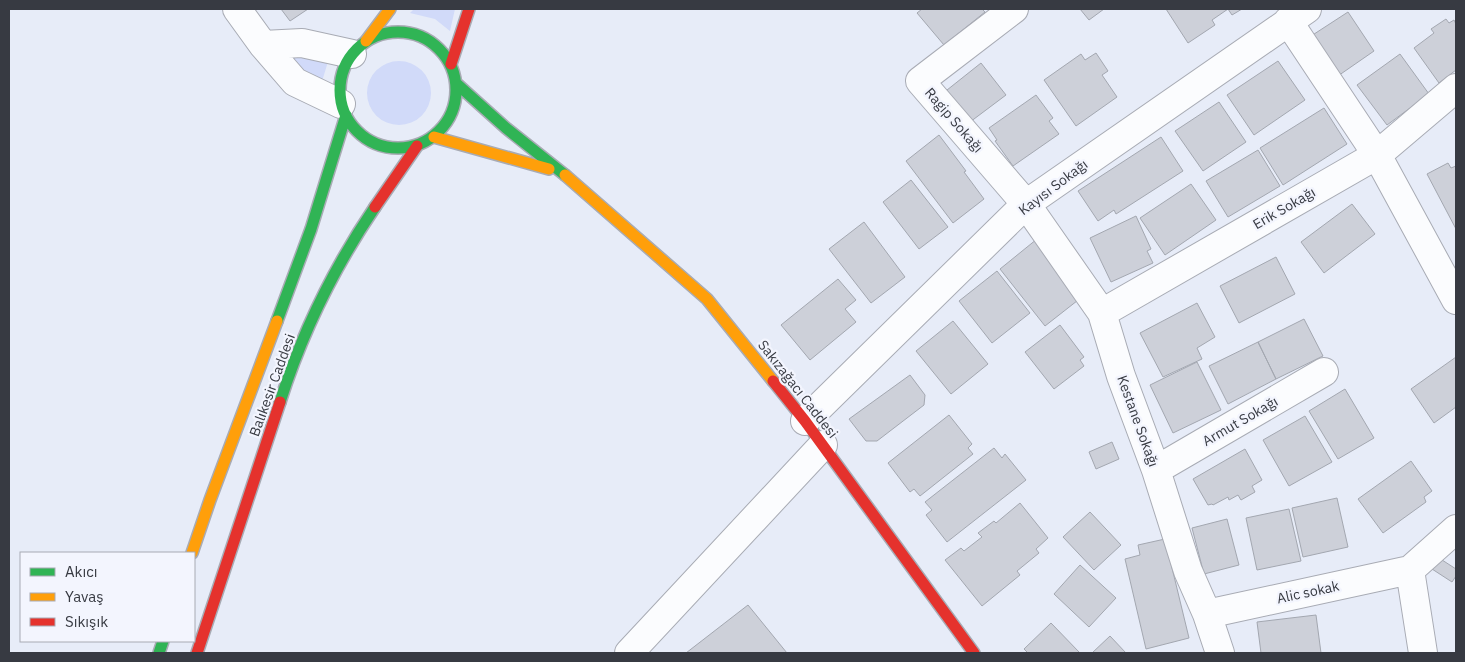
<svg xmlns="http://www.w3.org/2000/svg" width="1465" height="662" font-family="'IBM Plex Sans',sans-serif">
  <rect width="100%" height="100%" fill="#e7ecf8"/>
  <path fill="#d1daf9" d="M414,9H455L450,31L435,19L410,13Z
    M283,55H330L320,88Z
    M367 93a32 32 0 1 1 64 0a32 32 0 1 1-64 0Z"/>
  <path fill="#cdd0d9" stroke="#a3a7b0" d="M281,9H308L290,21Z
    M922,9H982L985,12L944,45L917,13Z
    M1080,9H1104L1089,20Z
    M1166,9H1242L1232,15L1228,9L1212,20L1215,25L1188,43Z
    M1348,12L1374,51L1335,78L1308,38Z
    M1446,19L1449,23L1454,20L1456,24V70L1439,83L1414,48L1434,33L1431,29Z
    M1096,53L1108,71L1102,75L1117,97L1076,126L1044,80L1081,54L1085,60Z
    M1400,54L1429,94L1387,125L1357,85Z
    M1278,61L1305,100L1254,135L1227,95Z
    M981,63L1006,95L966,125L942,94Z
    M1036,95L1053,118L1049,121L1059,134L1013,166L995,141L997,140L989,128Z
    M1219,102L1246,142L1203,171L1175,131Z
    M1324,108L1347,144L1283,185L1260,148Z
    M939,135L966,171L964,172L984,199L953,223L906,161Z
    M1161,137L1183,171L1116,214L1114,210L1098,221L1078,191Z
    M1258,150L1280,186L1228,217L1206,181Z
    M1448,163L1451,168L1456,166V229L1427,174Z
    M911,180L948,227L919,249L883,202Z
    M1191,184L1216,220L1165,255L1140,218Z
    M1352,204L1375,234L1324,273L1301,242Z
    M1136,216L1151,249L1147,251L1153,263L1111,282L1090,238Z
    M864,222L905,277L871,303L829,249Z
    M1037,239L1082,297L1045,326L1000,269Z
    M1276,257L1295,294L1239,323L1220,286Z
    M997,271L1030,313L992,343L959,301Z
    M838,279L856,300L845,309L856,322L810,360L781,325Z
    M1197,303L1215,337L1197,348L1202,359L1163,377L1140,333Z
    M1304,319L1323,356L1276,379L1258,342Z
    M953,321L988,364L951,394L916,351Z
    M1060,325L1084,357L1080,360L1084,366L1054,389L1025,352Z
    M1258,342L1276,379L1228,404L1209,366Z
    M1456,357V407L1434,423L1411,389Z
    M1197,362L1221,410L1173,433L1150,385Z
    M910,375L925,395L924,405L877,441H866L849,419Z
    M1345,389L1374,438L1338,459L1309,411Z
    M949,415L972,444L968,448L973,454L920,496L914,489L910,492L888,463Z
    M1305,416L1332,462L1289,486L1263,440Z
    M1112,442L1119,459L1096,469L1089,452Z
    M994,448L1002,458L1005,454L1026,480L947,542L926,515L932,510L925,502Z
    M1245,449L1262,480L1252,486L1255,492L1241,500L1238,495L1229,500L1228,497L1213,505L1212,504L1208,505L1193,479Z
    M1411,461L1432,491L1424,497L1426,502L1383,533L1358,499Z
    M1337,498L1348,547L1303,557L1292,508Z
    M1020,503L1048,538L1036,549L1039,553L1017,571L1020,575L982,606L945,560L961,548L964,551L982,537L978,533L994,521L996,523Z
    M1289,509L1301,561L1257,570L1246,518Z
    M1090,512L1121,545L1094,570L1063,537Z
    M1227,519L1239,565L1204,574L1192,528Z
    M1165,539L1189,638L1146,649L1125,559L1140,555L1138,545Z
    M1439,558L1456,569V576L1452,582L1432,569Z
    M1080,565L1116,598L1089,627L1054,594Z
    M748,605L787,653H686Z
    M1316,615L1321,653H1261L1257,622Z
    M1051,623L1079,652L1078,653H1028L1024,649Z
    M1110,636L1126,653H1092Z"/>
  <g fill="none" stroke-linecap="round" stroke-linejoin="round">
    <g stroke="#a8abb4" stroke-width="30">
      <path id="street" d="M237,9L263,45L295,82L341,104
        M1014,9L920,81L1026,204L1102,313L1121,376L1156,470L1188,571L1207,614L1220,653
        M1288,21L1377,155L1456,300
        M263,45L302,43L352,54
        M1102,313L1377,155L1456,88
        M805,421L1026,204L1307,9
        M1156,470L1324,372
        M1207,614L1410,570
        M629,653L823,445
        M1423,653L1410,570L1456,529"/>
    </g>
    <g stroke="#a8abb4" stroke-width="14">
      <path id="fast" d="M340 90a58 58 0 1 1 116 0a58 58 0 1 1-116 0Z
        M457,84L506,128L565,175
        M277,321L311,229L346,115
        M280,402C302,333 335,266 375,207
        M159,653L163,641"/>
    </g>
    <g stroke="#a8abb4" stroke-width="14">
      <path id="slow" d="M366,41L390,9
        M434,137L549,169
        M565,175L707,299L773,381
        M192,553L210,500L277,321"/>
    </g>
    <g stroke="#a8abb4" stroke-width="14">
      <path id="jam" d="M451,64L469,9
        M375,207L417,146
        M773,381L805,421L974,653
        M197,653L280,402"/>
    </g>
    <use href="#street" stroke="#fbfcfe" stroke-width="28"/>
    <use href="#fast" stroke="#30b455" stroke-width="11"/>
    <use href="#slow" stroke="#ff9f0a" stroke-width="11"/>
    <use href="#jam" stroke="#e5322d" stroke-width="11"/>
  </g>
  <g text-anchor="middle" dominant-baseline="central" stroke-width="4.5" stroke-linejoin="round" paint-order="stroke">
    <g font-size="14" fill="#373a42" stroke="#f3f5fe">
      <text transform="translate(954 120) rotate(49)">Ragip Sokağı</text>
      <text transform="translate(1053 187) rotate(-37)">Kayısı Sokağı</text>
      <text transform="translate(1284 208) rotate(-30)">Erik Sokağı</text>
      <text transform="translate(272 385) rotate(-70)">Balıkesir Caddesi</text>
      <text transform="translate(798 389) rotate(52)">Sakızağacı Caddesi</text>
      <text transform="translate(1138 421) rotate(70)">Kestane Sokağı</text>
      <text transform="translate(1240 421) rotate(-30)">Armut Sokağı</text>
      <text transform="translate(1308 592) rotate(-12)">Alic sokak</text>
    </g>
  </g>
  <rect width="1465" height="662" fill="none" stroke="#373a42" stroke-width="20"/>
  <rect x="20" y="552" width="175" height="90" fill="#f3f5fe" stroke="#a8aab3"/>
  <rect x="30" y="568" width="25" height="8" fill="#30b455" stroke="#a8aab3"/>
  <text x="65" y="577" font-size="15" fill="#373a42">Akıcı</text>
  <rect x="30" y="593" width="25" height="8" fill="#ff9f0a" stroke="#a8aab3"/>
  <text x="65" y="602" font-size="15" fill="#373a42">Yavaş</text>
  <rect x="30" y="618" width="25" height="8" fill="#e5322d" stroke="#a8aab3"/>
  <text x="65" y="627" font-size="15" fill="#373a42">Sıkışık</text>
</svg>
